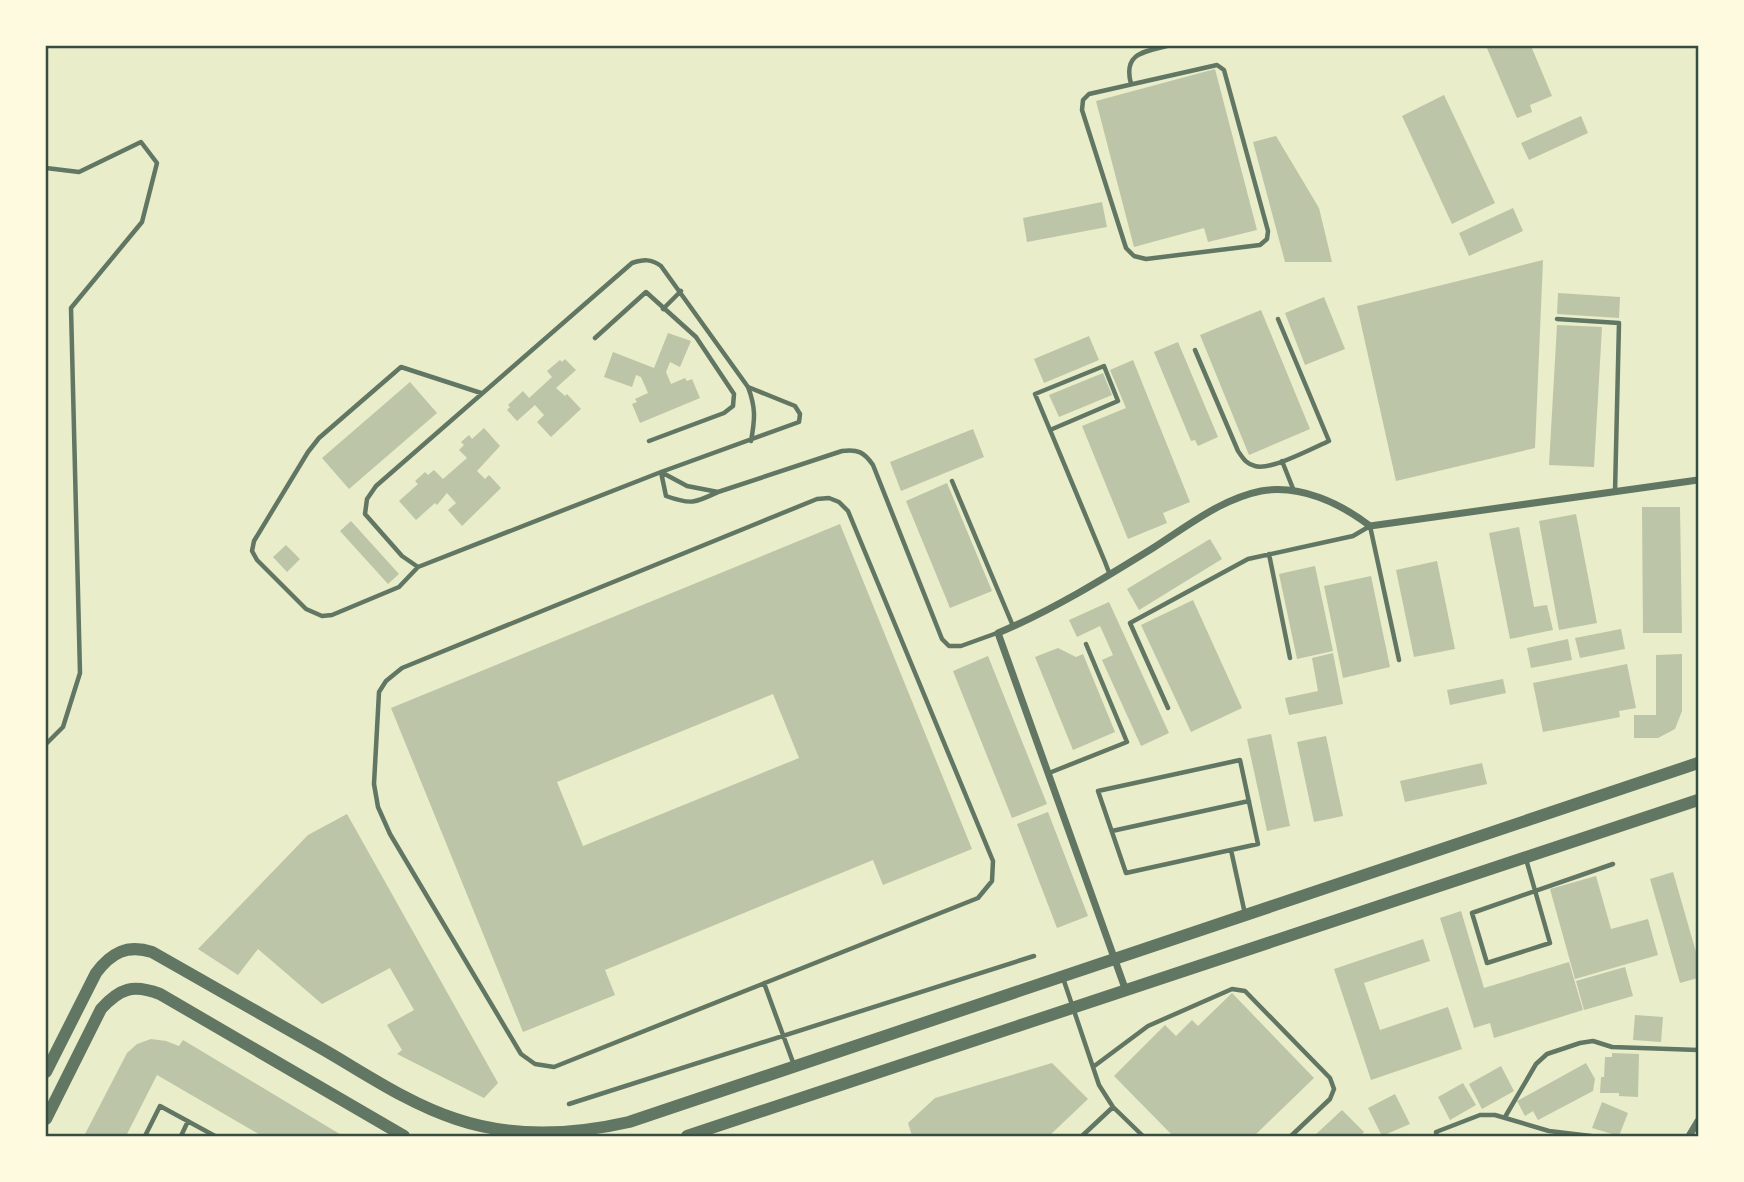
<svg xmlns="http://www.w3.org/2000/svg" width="1744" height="1182" font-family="'DejaVu Sans',sans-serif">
  <rect width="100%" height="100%" fill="#e9edc9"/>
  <path fill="#bcc5a7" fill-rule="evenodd" d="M1486,46H1531L1552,96L1530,105L1532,112L1517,118Z
    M1215,69L1257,230L1208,242L1204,228L1134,247L1096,101Z
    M1444,95L1495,203L1452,224L1402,116Z
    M1581,116L1588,133L1529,160L1521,143Z
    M1276,136L1319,208L1332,262H1285L1253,142Z
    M1102,202L1107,227L1027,242L1023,218Z
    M1513,208L1523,231L1469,256L1459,233Z
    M1543,260L1535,448L1396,481L1357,306Z
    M1558,293L1620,297L1619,318L1557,314Z
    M1324,297L1345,349L1305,365L1285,313Z
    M1261,310L1310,429L1249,455L1200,335Z
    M1557,325L1602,327L1594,467L1549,465Z
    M668,333L691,341L680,367L670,362L666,372L671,384L685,378L687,381L692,379L700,398L640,423L632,404L637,402L635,399L648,393L641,377L636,375L632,387L604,377L613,352L654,368Z
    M1089,336L1099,360L1044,383L1034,359Z
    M1178,342L1218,437L1198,446L1195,440L1191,441L1154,352Z
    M565,359L576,370L556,388L565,396L567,394L581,409L551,437L537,422L544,415L535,405L517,421L507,410L510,407L508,405L523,391L529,398L552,377L547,371L560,360L562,362Z
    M1133,360L1190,502L1163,513L1167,523L1128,539L1082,426L1126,408L1110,370Z
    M1103,373L1112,395L1059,417L1049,395Z
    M410,382L437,413L349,489L322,458Z
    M484,428L500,446L477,471L485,479L489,475L501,488L462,526L448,510L456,503L447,493L437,505L435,503L416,520L399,501L418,484L415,481L425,472L428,475L434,470L443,479L467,458L459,450L464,445L461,442L469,435L472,439Z
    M973,429L984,457L901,491L890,462Z
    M947,483L992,591L950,608L906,501Z
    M1642,507H1680L1682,633H1643Z
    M1576,514L1597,623L1559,630L1539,521Z
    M351,521L399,574L388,584L340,531Z
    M840,524L972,849L883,885L873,860L605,970L615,995L523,1032L391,708ZM773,694L799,758L583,846L557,782Z
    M1519,527L1534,607L1547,605L1553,630L1510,639L1489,533Z
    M1210,539L1222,559L1139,610L1127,589Z
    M286,545L300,559L287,572L273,557Z
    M1437,561L1455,649L1414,657L1396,570Z
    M1315,566L1333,651L1297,659L1279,574Z
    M1371,576L1390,667L1343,678L1324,586Z
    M1193,600L1242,708L1191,732L1141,625Z
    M1109,602L1169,733L1141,746L1102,660L1113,655L1100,626L1077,637L1069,620Z
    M1621,629L1625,649L1580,658L1575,638Z
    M1568,639L1572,660L1531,668L1527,648Z
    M1058,648L1076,657L1083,654L1115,732L1073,750L1035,657Z
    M1333,653L1343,704L1289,715L1285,698L1318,691L1312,658Z
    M1682,654V711L1675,729L1658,738H1634V715H1656V655Z
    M988,656L1047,804L1012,818L953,671Z
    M1627,664L1636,708L1619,711L1620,717L1543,732L1533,683Z
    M1503,679L1506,693L1450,705L1447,690Z
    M1271,734L1290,826L1267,831L1247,739Z
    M1326,736L1343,816L1314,822L1297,742Z
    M1482,763L1487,784L1405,802L1400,781Z
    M1048,812L1088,916L1057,928L1017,824Z
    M347,814L498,1083L484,1098L397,1054L402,1050L387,1025L414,1010L390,968L322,1004L258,949L238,975L198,949L308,835Z
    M1673,872L1698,959V978L1680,983L1650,879Z
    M1596,876L1611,929L1648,919L1658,955L1575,979L1550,889Z
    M1461,911L1484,988L1569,962L1583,1010L1494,1038L1490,1023L1474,1028L1440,918Z
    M1423,939L1430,961L1364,983L1380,1030L1448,1007L1462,1049L1371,1080L1334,969Z
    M1625,967L1633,996L1584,1010L1576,981Z
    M1232,993L1314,1078L1254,1136H1173L1114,1076L1165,1025L1176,1036L1192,1020L1198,1026Z
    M1635,1015L1663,1017L1661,1042L1633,1040Z
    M151,1039L166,1041L179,1046L183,1040L343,1136H262L157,1075L126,1136H84L127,1053L137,1044Z
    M1612,1053L1639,1054L1638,1097L1619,1096V1093H1600L1601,1077H1604L1605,1057H1612Z
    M1052,1063L1088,1099L1049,1136H912L908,1123L935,1098Z
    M1586,1063L1595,1079L1593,1091L1538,1120L1533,1111L1525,1116L1517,1101Z
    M1501,1066L1514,1091L1482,1109L1469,1084Z
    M1463,1083L1476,1105L1450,1120L1438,1097Z
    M1395,1094L1410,1124L1382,1136L1368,1108Z
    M1602,1102L1628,1113L1619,1136L1592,1128Z
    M1342,1110L1364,1132L1360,1136H1314Z"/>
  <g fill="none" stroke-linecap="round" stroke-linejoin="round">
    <path stroke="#617663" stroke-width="4.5" d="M1217,65L1224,70L1268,231L1267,239L1260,245L1146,259L1134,256L1126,248L1082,110L1083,100L1089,94Z
      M1131,84C1123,54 1142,52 1167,46
      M46,168L79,172L141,142L157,163L142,222L71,308L80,673L63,727L46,744
      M663,309L681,291
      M1557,319L1619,323L1615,492
      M595,338L646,292L696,337L734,394L733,406L724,413L649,441
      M1195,350L1238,451C1243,458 1246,464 1255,466C1270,471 1313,448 1329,441L1278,319
      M748,387L795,406L800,414L799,422L661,472L418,567L402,556L365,514L367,499L376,486L632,263C644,259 651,259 661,266L748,387C756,408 755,419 751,441
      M1050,430L1118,401L1104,366L1035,394L1105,562L1110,575
      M1282,461L1294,491
      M661,472L687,486L718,492C695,503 691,505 666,496Z
      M952,481L1013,626
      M718,492L842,451C858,449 864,452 873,465L942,639L949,646H961L997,633
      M829,498L839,502L848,511L993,861L992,881L978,898L554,1067L535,1064L521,1054L390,834L378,807L374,784L379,692L386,681L402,668L817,499Z
      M1269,554L1290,658
      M418,567L399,587L332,615L322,616L306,609L257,560L252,551L254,541L308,452L319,438L401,367L481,393
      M1168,708L1130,623L1248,559L1353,536L1370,526L1399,660
      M1240,760L1258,844L1126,873L1098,791Z
      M1049,773L1127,742L1086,644
      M1112,831L1249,801
      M1231,850L1245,914
      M1526,859L1550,943L1487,963L1472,913L1613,864
      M1063,978L1099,1085L1113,1107L1143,1136
      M764,983L794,1065
      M1093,1067L1148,1026L1232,989L1245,991L1330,1078L1334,1089L1330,1099L1291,1136
      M569,1104L1034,956
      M1505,1117L1536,1064L1547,1054L1580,1043L1593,1041L1612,1047L1698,1050
      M145,1136L160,1106L215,1136
      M181,1136L188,1121
      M1082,1136L1113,1107
      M1437,1136L1436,1132L1480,1115H1495L1549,1131L1591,1136"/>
    <path stroke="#617663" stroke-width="7" d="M1126,991L998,633C1053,610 1103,579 1153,548C1186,527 1221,499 1261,491C1300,484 1340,503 1370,526L1698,480
      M1689,1136L1698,1121"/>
    <path stroke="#617663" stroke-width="12" d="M46,1072L96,973C111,953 127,944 152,952C208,984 263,1015 319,1047C363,1072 407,1103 456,1119C512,1138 572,1135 629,1122L1698,763
      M46,1119L101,1009C120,988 133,984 160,994L404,1136
      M687,1136L1698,800"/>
  </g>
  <rect width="1744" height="1182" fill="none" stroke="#fefae0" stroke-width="94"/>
  <rect x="47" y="47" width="1650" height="1088" fill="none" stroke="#344e41" stroke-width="2.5"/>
</svg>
